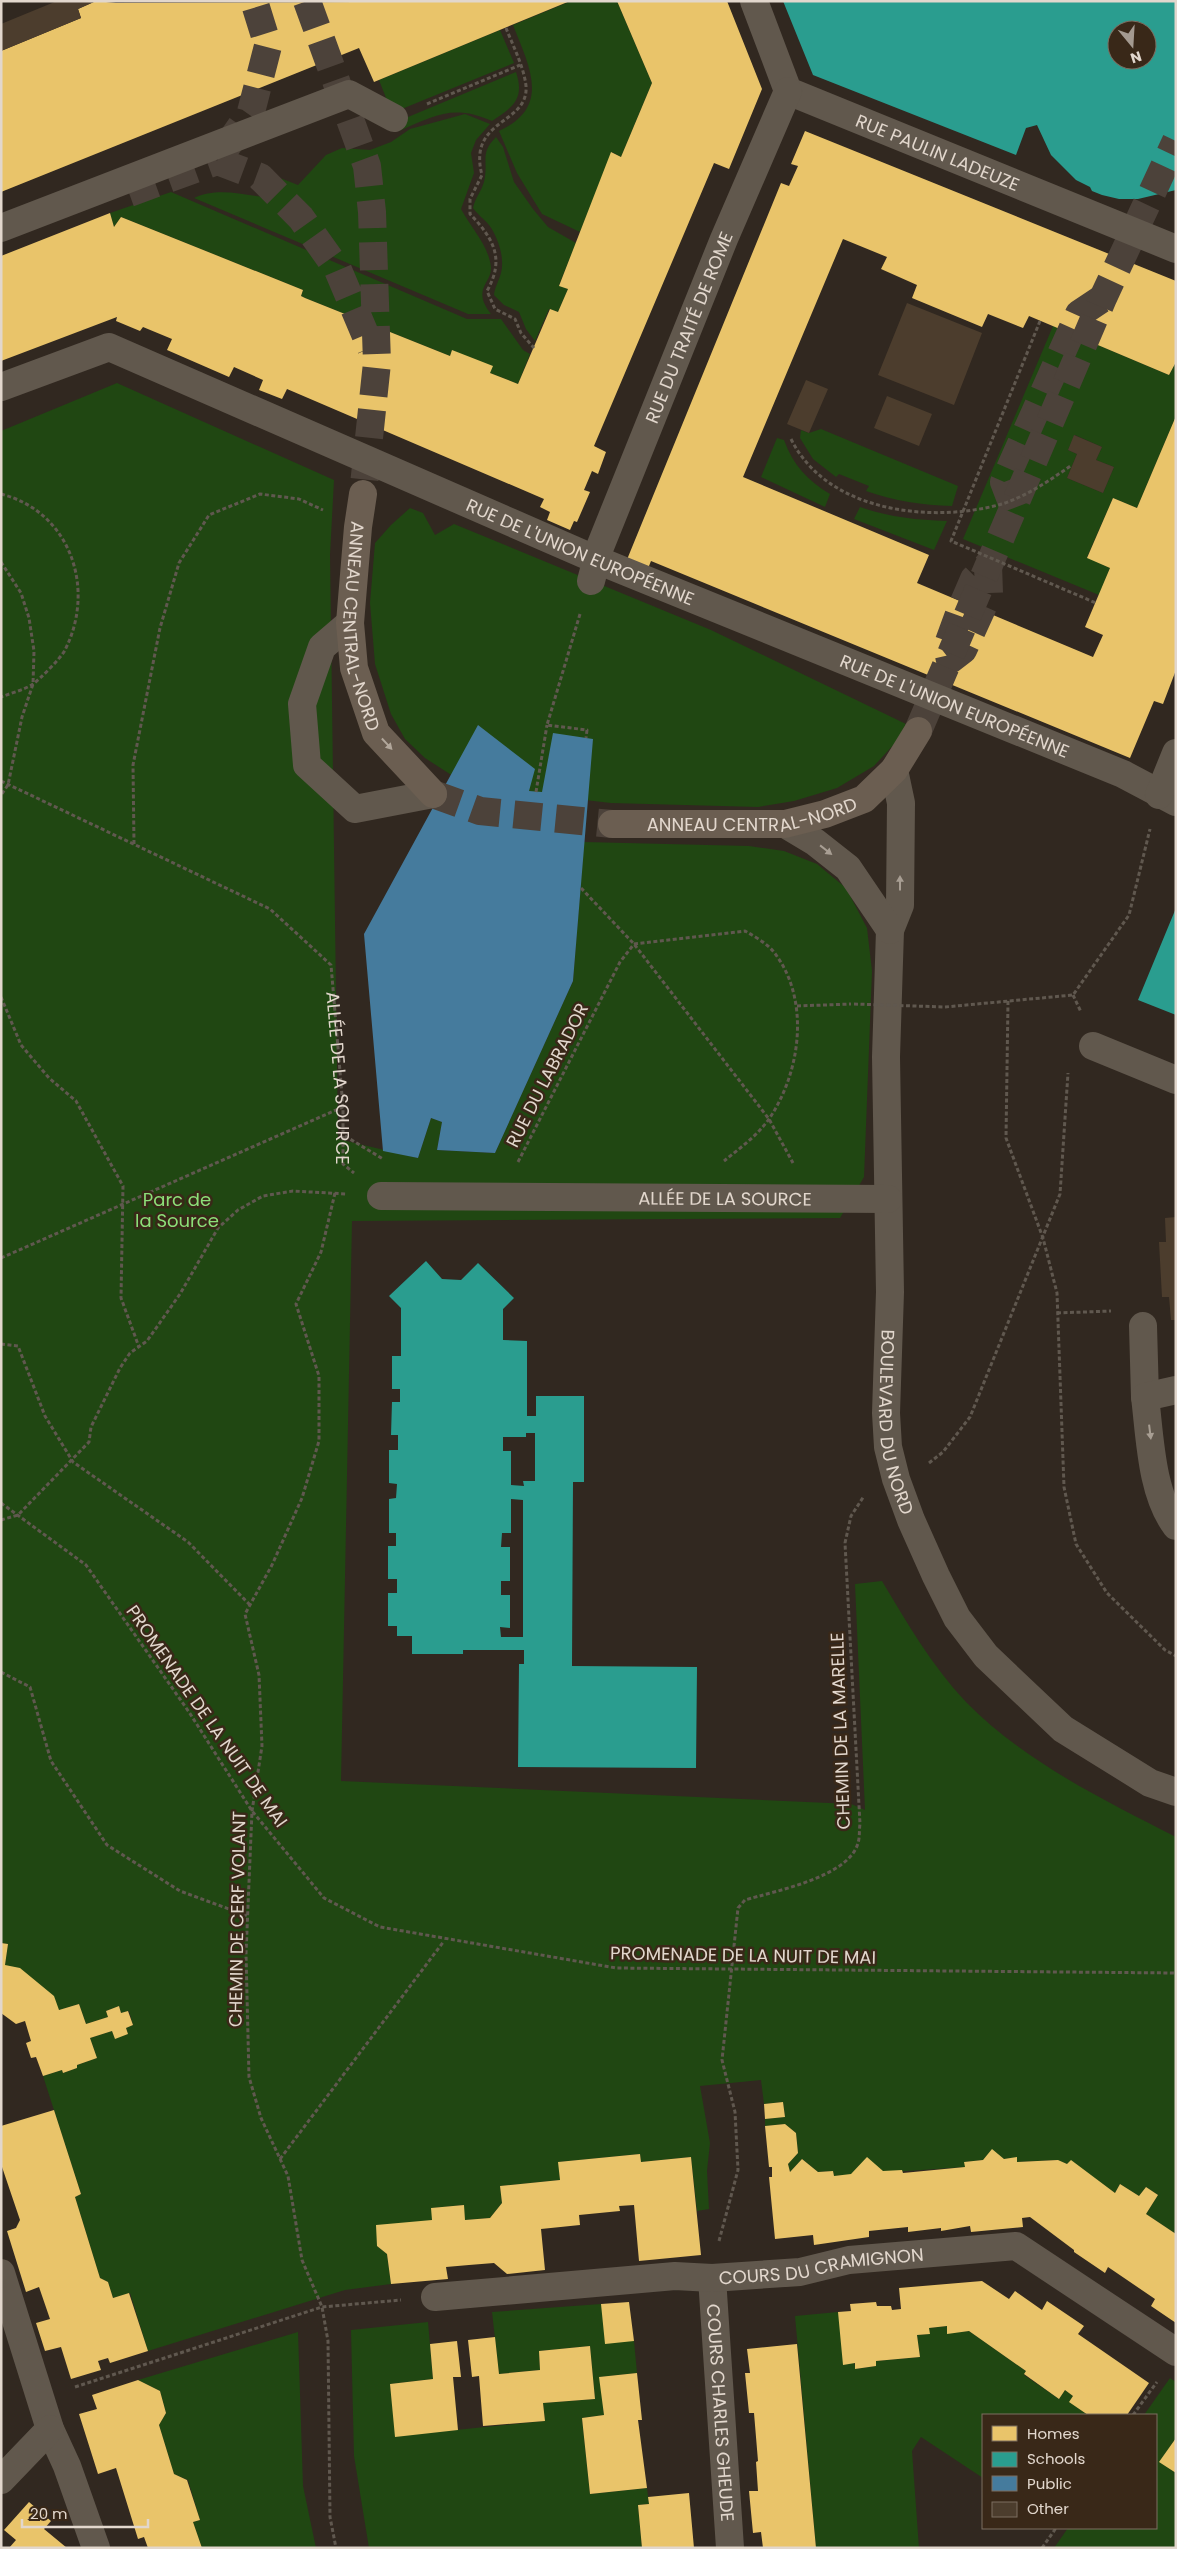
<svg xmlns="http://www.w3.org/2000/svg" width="1177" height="2549" font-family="Poppins,sans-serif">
  <rect width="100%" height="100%" fill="#312820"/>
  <path fill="#204712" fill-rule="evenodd" d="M571,1H617L652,83L621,157L612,152L580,232L542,214L517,173L499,131C552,107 529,66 513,25Z
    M500,30L514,63L392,113L379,80Z
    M516,72C525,99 513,107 492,121C454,104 435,115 399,131L396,122Z
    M465,114L490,124L476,140L471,153L474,173L461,209C471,228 488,244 491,267C492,284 471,288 491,314H468L194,198C219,186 246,196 272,198L267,177L275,176L298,185L326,155L342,148L370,150L391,142L410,129Z
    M496,137L503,147L514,182L533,209L548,227L576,243L559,285L568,289L558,312L549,309L535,341L526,329L519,312L504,305L494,295C495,286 499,281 501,273C505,258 498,237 489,225C484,219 478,215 473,208C475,198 481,192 484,182C489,161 479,154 496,137Z
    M171,192L467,319H501L523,350L530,354L518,384L490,373L452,350L450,356L305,298L301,296L303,290L121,217L114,227L110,213Z
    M1053,326L1169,375L1176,362V416L1137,508L1113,498L1087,557L1110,568L1099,595L963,539ZM1075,435L1102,447L1096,460L1114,467L1103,493L1067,478L1077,454L1068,450Z
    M117,383L334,480L330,555L338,1139L418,1158L431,1118L442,1122L437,1150L495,1153L573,981L584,842L749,846L784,851L817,864L846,888L867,928L872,971L864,1177L840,1218L352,1221L341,1781L851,1804L865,1810L855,1584L882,1581C907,1623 932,1666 966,1702C1025,1762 1102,1799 1176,1837V2234L1146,2214L1158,2195L1146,2187L1139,2196L1120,2184L1115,2193L1071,2161L1067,2164L1057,2160L1017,2162L1016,2158L1004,2159L992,2150L983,2160L965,2162V2167L834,2176L833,2171L818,2172L802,2159L790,2172L788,2164L798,2153L796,2133L785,2124L765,2126V2119L785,2117L783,2102L764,2104L761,2080L700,2086L710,2143L707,2171L709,2209L697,2211L691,2157L641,2162L640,2154L559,2162L560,2180L500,2186L502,2203L490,2218L465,2220L463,2205L432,2208V2220L377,2246L387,2254L391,2284L345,2290L148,2351L130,2293L113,2298L108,2282L100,2278L75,2197L81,2194L43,2076L62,2070L63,2073L77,2068V2065L97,2058L90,2038L112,2031L115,2038L128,2034L126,2028L133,2025L129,2011L121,2013L119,2006L106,2011L108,2017L86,2024L79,2004L59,2010L5,1965L8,1944L1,1943V431Z
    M821,429L958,486L952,506C922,505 895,501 866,491L869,486L839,474L836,477L813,459L800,438L801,430L809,433Z
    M777,438L784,440C793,465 808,481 830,494L825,507L761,477Z
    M860,507C889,517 916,520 947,521L934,550L854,519Z
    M410,508L423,513L435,535L454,524L711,630L906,724L896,742L874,766L837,788L794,801L758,807L611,803L559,797L456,778L425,758L405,739L391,714L375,664L370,603L375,543L391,525Z
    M601,2304L634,2341L637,2373L600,2377L604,2415L582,2418L590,2494L647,2488L649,2504L638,2505L642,2548H369L354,2456L351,2330L428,2322L433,2379L390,2384L396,2436L545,2421L543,2403L595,2399L590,2346L539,2351L540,2370L499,2374L492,2312Z
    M838,2312L856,2369L876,2366V2361L920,2357L917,2335L929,2334V2328L947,2326V2333L969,2331L1026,2371L1024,2375L1059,2399L1065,2390L1073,2396L1070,2402L1088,2415H983V2478L921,2437L912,2451L919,2548H816L795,2316Z
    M298,2332L303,2486L316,2548H202L193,2522L200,2520L188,2480L174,2474L159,2425L166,2413L160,2391L138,2380Z
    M1170,2378L1176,2382V2438L1160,2462L1176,2473V2548H1054L1068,2528H1156V2415H1144Z"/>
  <path fill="#e9c46a" d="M96,1L116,3L570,1L374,82L359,48L1,192V51L81,18L78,9Z
    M617,1H727L762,89L729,169L714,163L594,446L606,452L598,474L592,471L584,490L590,492L577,522L574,521L570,530L547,520L550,512L540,507L544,499L287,389L282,399L259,390L263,380L234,367L229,377L167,350L172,339L143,327L140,331L116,321L117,317L1,361V256L110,213L114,227L121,217L303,290L301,296L305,298L450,356L452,350L493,366L490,373L518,384L550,309L558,312L568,289L559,286L611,152L621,157L652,83Z
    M805,131L1176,281V362L1169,375L1029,316L1023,328L988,314L982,327L912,298L917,285L881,269L887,257L843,239L743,477L929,555L917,583L1093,657L1103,635L1085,627L1110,568L1087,558L1113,498L1137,508L1176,416V670L1163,704L1154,701L1130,758L651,561L647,571L626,562L781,183L789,186L798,166L791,164Z
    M1,1943L8,1944L5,1965L20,1968L54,1996L59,2010L79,2004L86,2024L108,2017L106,2011L119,2006L121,2013L128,2011L133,2025L126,2028L128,2034L115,2039L112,2031L90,2038L97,2058L77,2065V2068L63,2073L62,2070L43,2076L36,2057L31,2058L26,2043L31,2041L25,2021L16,2024L1,2013Z
    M783,2102L785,2117L765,2119L764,2104Z
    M54,2110L81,2194L75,2197L100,2278L108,2282L113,2298L129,2293L148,2351L110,2363L108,2358L98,2361L101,2370L71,2379L61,2347L45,2351L36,2323L50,2319L39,2287L26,2292L7,2231L16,2228L20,2220L1,2164V2126Z
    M785,2124L796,2133L798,2153L788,2164L790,2172L802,2159L818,2172L833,2171L834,2176L851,2174L867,2157L883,2171L902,2170L903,2173L965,2167L964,2162L983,2160L992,2149L1004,2159L1017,2157V2162L1058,2160L1067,2164L1071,2160L1115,2193L1120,2184L1139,2196L1146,2187L1158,2195L1146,2214L1176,2234V2323L1151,2306L1155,2299L1108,2267L1105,2273L1074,2252V2250L1030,2217L1022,2218L1023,2227L971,2232L970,2226L941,2231V2228L908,2232V2227L869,2231V2237L814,2245L813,2235L775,2239L769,2177H772V2167H769L765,2126Z
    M640,2154L641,2162L691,2157L701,2255L639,2261L634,2205L619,2206L620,2211L579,2215L580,2225L541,2229L545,2270L507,2274L494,2263L469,2265L446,2267L448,2279L391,2284L387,2254L377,2246L376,2225L432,2220L431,2208L464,2205L465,2220L490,2218L502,2203L500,2186L560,2180L558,2162Z
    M982,2281L1009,2299L1015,2291L1042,2310L1047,2301L1084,2326L1078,2334L1149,2383L1127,2415H1088L1069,2402L1073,2396L1065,2390L1059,2399L1024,2374L1026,2371L969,2331L947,2334V2326L929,2328L930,2334L917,2335L920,2357L876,2361V2366L855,2369V2363L843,2365L838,2312L851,2311L850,2304L876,2302L877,2306H891L892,2310L901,2309L899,2288Z
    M629,2302L634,2341L605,2344L601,2304Z
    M495,2337L499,2374L540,2370L539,2351L590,2346L595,2399L543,2403L545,2421L483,2426L479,2376L472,2377L468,2340Z
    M457,2341L461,2377H453L458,2430L395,2437L390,2384L433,2379L430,2344Z
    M797,2344L816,2548H763L761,2532L753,2533L749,2491H758L756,2462L758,2461L754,2413H749L745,2373H750L747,2349Z
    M637,2373L642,2420H638L647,2488L590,2494L582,2418L604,2415L599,2377Z
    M138,2380L160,2391L166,2413L159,2425L174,2474L187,2480L200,2520L193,2522L202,2548H148L144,2537L138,2539L116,2468L98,2474L79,2414L97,2409L92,2395Z
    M1176,2438V2473L1159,2462Z
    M689,2493L694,2548H642L638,2505L649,2504L648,2497Z
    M29,2502L51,2521L44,2529L67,2548H9L16,2540L4,2530Z"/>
  <path fill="#2a9d8f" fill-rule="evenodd" d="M783,1H1176V190L1138,199H1119L1102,195L1092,191L1090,187L1076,180L1051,155L1037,125L1026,128L1016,155L813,75ZM1117,30H1147V60H1117Z
    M1176,908V1015L1138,1000Z
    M426,1261L442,1279L461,1280L478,1263L514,1298L503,1309V1340L527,1341V1416H536V1396H584V1482H573L572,1666L697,1667L696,1768L518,1767L519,1664H524V1650H463V1654H412V1636H397V1626H388V1593H397V1579H388V1546H396V1533H389V1499L396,1498L397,1484L389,1483V1450H398V1435H391L392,1402H400V1389H392V1356H401V1308L389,1296ZM526,1433H535V1481H523L524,1486L511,1485V1451H503V1437H526ZM511,1499L523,1500V1637H501L500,1627L510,1628V1595H501V1581H510V1547H501L502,1533H511Z"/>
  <path fill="#457b9d" d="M478,725L535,769L529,791L542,792L553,733L593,739L573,981L495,1153L437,1150L442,1122L431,1118L418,1158L383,1151L364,934Z"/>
  <path fill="#4c3d2d" d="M57,1H96L78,9L81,18L1,51V24Z
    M907,303L982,333L954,405L878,375Z
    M806,380L828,389L809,433L787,424Z
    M887,396L932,414L919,446L874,428Z
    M1074,435L1102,447L1096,460L1114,467L1103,493L1067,478L1077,454L1068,450Z
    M1176,1217V1320H1171L1169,1297H1162L1159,1242H1166L1165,1218Z"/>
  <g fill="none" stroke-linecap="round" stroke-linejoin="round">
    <path stroke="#4c423a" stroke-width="28" stroke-dasharray="28 14" stroke-linecap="butt" d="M1014,508L1004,482L1079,314L1103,298
      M988,565L989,593L963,650L950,660L947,647L959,614L974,579Z"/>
    <path stroke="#4c423a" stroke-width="28" stroke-dasharray="28 14" stroke-linecap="butt" d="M307,1L367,166L372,212L377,363L363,494
      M225,149L251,112L268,46L254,1
      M217,161L260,177L301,218L338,270L371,348
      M129,193L217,161
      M918,731L1103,298L1176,141
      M433,794L480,811L612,824"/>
    <g stroke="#60584f" stroke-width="3" stroke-dasharray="4 2.5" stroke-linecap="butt">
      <path d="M506,28C513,46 524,67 526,86C529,125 467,118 482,175L470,199V214C494,239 505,259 487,291L495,309L515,319L521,333L534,348"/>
      <path d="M427,104L520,65"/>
      <path d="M1040,321L951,541L1096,603"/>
      <path d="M791,439C827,512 931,524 1002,504C1027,496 1050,480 1072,465"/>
      <path d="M1,494C71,512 96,589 65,650C61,658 40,679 33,684C24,690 11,693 1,697"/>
      <path d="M1,562L21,593L29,618L34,651L33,684L22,717L8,785L1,795"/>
      <path d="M580,614L547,725L587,730L586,738"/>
      <path id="s1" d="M1,781L270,909L331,965L343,1107V1164L354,1173"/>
      <path d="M536,792L547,725"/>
      <path d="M134,844L133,765L160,628L179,563L209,515L260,494L299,499L323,510"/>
      <path d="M581,888L634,944L769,1119L793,1163"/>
      <path d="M634,944L745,931C754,936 766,943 773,951C811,998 801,1072 769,1119C757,1136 740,1148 724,1161"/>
      <path d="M1073,995L1081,1012"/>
      <path d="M1,997L21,1045L49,1078L76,1101L123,1186L121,1298L139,1347"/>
      <path d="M1008,1001L1006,1138L1043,1238L1057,1293L1064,1487L1076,1544L1107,1593L1165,1650L1176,1656"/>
      <path d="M797,1006L851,1004"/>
      <path d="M945,1007L1073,995L1129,915L1150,829"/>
      <path d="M345,1136L383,1159"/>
      <path d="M518,1162L620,962L634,944"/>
      <path d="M335,1193L321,1252L296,1304L319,1376V1441L302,1498L272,1565L245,1614L259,1675L262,1746L252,1811L246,1954L249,2077L261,2118L288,2176L302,2260L322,2307L328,2341L330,2517L336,2548"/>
      <path d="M1,1258L343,1107"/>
      <path d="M1057,1313L1111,1311"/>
      <path d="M1,1344L18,1346L45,1416L73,1462L188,1542L250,1605"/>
      <path d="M929,1463L943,1452L970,1417L1060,1194L1068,1073"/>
      <path d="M1,1503L86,1565L189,1712L252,1811L324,1898L380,1927L616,1968L1176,1973"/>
      <path d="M1,1520L18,1515L89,1442L91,1427L120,1368L130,1353L147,1341L180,1294L218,1228L238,1210L263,1196L293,1191L346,1194"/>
      <path d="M1,1672L30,1687L51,1761L107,1845L180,1891L248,1916"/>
      <path d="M280,2159L444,1941"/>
      <path d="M719,2241L738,2170L735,2112L722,2060L738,1908L745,1900C775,1891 849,1877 858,1843C860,1837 859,1830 860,1824L845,1543L851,1516L864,1496"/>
      <path d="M75,2387L322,2307L401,2300"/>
      <path d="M1133,2415L1157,2382"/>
      <path d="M1042,2548L1056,2528"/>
    </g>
    <g stroke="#61584d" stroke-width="28">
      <path id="s2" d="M754,1L788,91L1176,249"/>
      <path d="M1,228L349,94L394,118"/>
      <path id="s3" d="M1,387L109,347L597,560L1123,774L1176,802"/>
      <path id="s4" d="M591,581L600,547L724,239L788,91"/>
      <path d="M350,623L322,647L302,704L307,765L355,809L433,794"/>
      <path id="s5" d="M894,770L901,803L900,905L890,930L886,1057L890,1292L886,1413L888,1447L896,1479L911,1520L936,1576L957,1618L986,1656L1063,1729L1150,1783L1176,1792"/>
      <path d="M1159,795L1176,753"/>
      <path d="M785,824L815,842L848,868L890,930"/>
      <path d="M1093,1046L1176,1080"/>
      <path id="s6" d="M381,1196L888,1199"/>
      <path d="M1143,1326L1145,1397"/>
      <path d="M1176,1390L1145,1397C1150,1437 1151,1493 1176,1526"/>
      <path d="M1,2273L50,2429L67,2466L96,2548"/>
      <path id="s7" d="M712,2278L730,2548"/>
      <path id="s8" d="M435,2297L675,2276L712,2278L800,2272L849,2260L1016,2246L1176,2352"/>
      <path d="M1,2480L50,2429"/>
    </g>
    <g stroke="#6b5e51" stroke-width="28">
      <path id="s9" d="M363,494L358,527L350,623L354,668L376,733L433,794"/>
      <path id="s10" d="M612,824H785L825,814L864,799L894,770L918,731"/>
    </g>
    <path stroke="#60584f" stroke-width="3" stroke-dasharray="4 2.5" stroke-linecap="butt" d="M854,1004L945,1007"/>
  </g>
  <defs><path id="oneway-solid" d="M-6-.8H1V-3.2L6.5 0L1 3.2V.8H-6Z" transform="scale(1.25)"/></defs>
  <use fill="#b2a79b" href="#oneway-solid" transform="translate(387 744) rotate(47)"/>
  <g fill="#a89e93">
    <use href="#oneway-solid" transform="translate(826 850) rotate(38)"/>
    <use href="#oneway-solid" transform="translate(900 883) rotate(-90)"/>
    <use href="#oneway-solid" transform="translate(1150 1432) rotate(83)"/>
  </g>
  <g text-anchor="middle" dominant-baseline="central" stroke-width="5" stroke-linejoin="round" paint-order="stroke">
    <g font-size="18" fill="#e2d7cd" stroke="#392818">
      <text stroke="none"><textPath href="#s2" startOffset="258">RUE PAULIN LADEUZE</textPath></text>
      <text stroke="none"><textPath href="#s4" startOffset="272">RUE DU TRAITÉ DE ROME</textPath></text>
      <text stroke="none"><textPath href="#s3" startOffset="629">RUE DE L'UNION EUROPÉENNE</textPath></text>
      <text stroke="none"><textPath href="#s9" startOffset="134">ANNEAU CENTRAL-NORD</textPath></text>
      <text stroke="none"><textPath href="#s3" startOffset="1034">RUE DE L'UNION EUROPÉENNE</textPath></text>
      <text stroke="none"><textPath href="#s10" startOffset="141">ANNEAU CENTRAL-NORD</textPath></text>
      <text transform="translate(547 1075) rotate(-63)">RUE DU LABRADOR</text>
      <text stroke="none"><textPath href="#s1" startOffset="494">ALLÉE DE LA SOURCE</textPath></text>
      <text stroke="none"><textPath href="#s6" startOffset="344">ALLÉE DE LA SOURCE</textPath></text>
      <text stroke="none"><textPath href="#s5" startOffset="656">BOULEVARD DU NORD</textPath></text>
      <text transform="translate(207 1716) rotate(55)">PROMENADE DE LA NUIT DE MAI</text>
      <text transform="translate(840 1731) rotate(-92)">CHEMIN DE LA MARELLE</text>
      <text transform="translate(237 1919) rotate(-89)">CHEMIN DE CERF VOLANT</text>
      <text transform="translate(743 1955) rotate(1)">PROMENADE DE LA NUIT DE MAI</text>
      <text stroke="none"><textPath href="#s8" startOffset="388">COURS DU CRAMIGNON</textPath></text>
      <text stroke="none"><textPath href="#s7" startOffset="135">COURS CHARLES GHEUDE</textPath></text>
    </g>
    <g font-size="18" fill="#8cdf78" stroke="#392818">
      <text x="177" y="1199">Parc de<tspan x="177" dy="21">la Source</tspan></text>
    </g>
  </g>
  <rect width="1177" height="2549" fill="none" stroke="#e2d7cd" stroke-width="5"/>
  <rect x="982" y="2414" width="175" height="115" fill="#392818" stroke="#7d6e60"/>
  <rect x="992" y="2426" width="25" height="15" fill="#e9c46a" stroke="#7d6e60"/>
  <text x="1027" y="2439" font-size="15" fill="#e2d7cd">Homes</text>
  <rect x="992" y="2452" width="25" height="15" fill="#2a9d8f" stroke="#7d6e60"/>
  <text x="1027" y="2464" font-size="15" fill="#e2d7cd">Schools</text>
  <rect x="992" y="2476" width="25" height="15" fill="#457b9d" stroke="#7d6e60"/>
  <text x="1027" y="2489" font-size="15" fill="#e2d7cd">Public</text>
  <rect x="992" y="2502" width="25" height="15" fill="#4c3d2d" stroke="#7d6e60"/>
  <text x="1027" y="2514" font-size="15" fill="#e2d7cd">Other</text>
  <g transform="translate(1132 45) rotate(162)"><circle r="24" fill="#392818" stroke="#7d6e60"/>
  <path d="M0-4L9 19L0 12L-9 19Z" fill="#a49a90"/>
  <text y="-8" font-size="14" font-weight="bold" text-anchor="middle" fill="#e2d7cd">N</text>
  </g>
  <path d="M22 2519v8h126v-8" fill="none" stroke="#e2d7cd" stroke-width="2.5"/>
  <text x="30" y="2519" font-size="15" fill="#e2d7cd" stroke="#392818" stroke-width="4" paint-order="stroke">20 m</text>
</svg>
